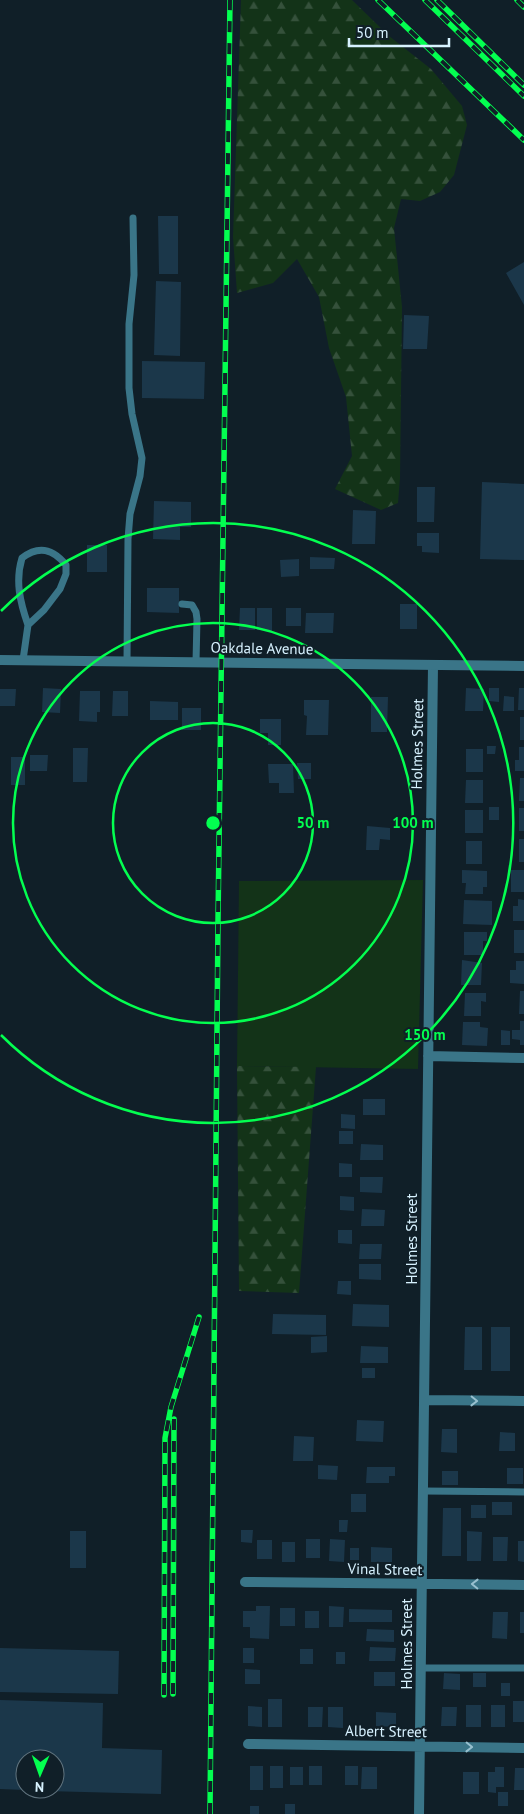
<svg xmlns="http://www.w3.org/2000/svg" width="524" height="1814" font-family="'PT Sans',sans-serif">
  <defs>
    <pattern id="forest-firs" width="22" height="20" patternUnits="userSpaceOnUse" patternTransform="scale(1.25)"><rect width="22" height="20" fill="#133318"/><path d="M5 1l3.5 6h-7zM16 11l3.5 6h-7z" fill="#35513b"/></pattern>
  </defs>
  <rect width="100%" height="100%" fill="#101f28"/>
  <path fill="#133318" d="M423,880L418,1069L237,1066L239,881Z"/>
  <path fill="url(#forest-firs)" d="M241,0H352L389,36L431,69L462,106L467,125L454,175L440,192L420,201L401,199L394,228L402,307L400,478L398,503L381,510L335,489L352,456L346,397L329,348L319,297L297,259L273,283L237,293L233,237Z
    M237,1066L316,1067L299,1293L239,1291Z"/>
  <path fill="#1b374a" d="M158,216H178V274H159Z
    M524,262V305L506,273Z
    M156,281L181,282L180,356L154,355Z
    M404,315L429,316L427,349H403Z
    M142,361L205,362L204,399L142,398Z
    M482,482L524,484V560L480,559Z
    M417,487H435L434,522H417Z
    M154,501L191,502V527H180V540L153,539Z
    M353,510L376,511L375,544H352Z
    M417,533H439V553L422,552V546H417Z
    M87,545H107V572H87Z
    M310,557L335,558L334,569H310Z
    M299,559V576L281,577L280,560Z
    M147,588H179V613L147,612Z
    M400,604H417V629H400Z
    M240,608H255V630H239Z
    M257,608H272V631L257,630Z
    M286,608H301V626H286Z
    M306,613H334L333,633H305Z
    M43,688L61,689L60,713L42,712Z
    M466,688L484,689L483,711H465Z
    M489,688H499V702L489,701Z
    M519,688H524V710H518Z
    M0,689H16L15,706H0Z
    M80,691H100V712H97V722L79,721Z
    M113,691H128V716H112Z
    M504,696L514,697V711H503Z
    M371,697H388L387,732H371Z
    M304,700H329L328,735H306L307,716L304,715Z
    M150,701L178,702V720H150Z
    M182,708H201V730H182Z
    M520,717H524V740H520Z
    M260,719H281V745H268V733H260Z
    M487,746H496L495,754H487Z
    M519,747H524V771H515V760H519Z
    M73,748H88L87,782H73Z
    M466,749H483V772H466Z
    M30,755H48L47,771H30Z
    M11,757H25V785H11Z
    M297,763H311V779H298Z
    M268,764H293L294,793H279V783H269Z
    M520,778H524V801H519Z
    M466,780H483V803H465Z
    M489,807H499V820H489Z
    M519,808H524V831H519Z
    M465,810H483V833H465Z
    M367,826L390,828V840L380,839L379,850H366Z
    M519,839H524V862H519Z
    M466,841H482V864H466Z
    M462,870L487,871V887H483V894H465L466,883H462Z
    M511,870H524V892H511Z
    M518,899L524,900V921H513V906H518Z
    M464,900L492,901V925L463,924Z
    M514,930H524V953H514Z
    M464,932H487V941H483V955H464Z
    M462,960L482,963L481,985H461Z
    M516,961H524V984L510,983V970H516Z
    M520,991H524V1014H519Z
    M465,993H486V1002L481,1001V1016H464Z
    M520,1021H524V1045H520V1040L512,1039V1030H520Z
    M463,1022H480V1027L488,1028L487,1046L462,1045Z
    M501,1030L510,1031V1045H501Z
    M363,1099H385V1115H363Z
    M341,1114L355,1115V1129L341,1128Z
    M339,1131H353V1144H339Z
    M361,1144L383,1145V1160H360Z
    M339,1163L352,1164V1177H339Z
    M360,1177H383L382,1193L360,1192Z
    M340,1196L354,1197V1211L340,1210Z
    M362,1209L385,1210L384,1226H361Z
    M338,1230H352V1244L338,1243Z
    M360,1244H382L381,1259H359Z
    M359,1264H381V1280L359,1279Z
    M338,1281H351V1295L337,1294Z
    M353,1304L389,1305V1327L352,1326Z
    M273,1314L326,1315V1335L272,1334Z
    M465,1327H482V1370H464Z
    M491,1327H510V1371H491Z
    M327,1336V1352L311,1353V1337Z
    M361,1346L388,1347V1363H360Z
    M362,1368H375V1378H362Z
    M357,1420L384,1421L383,1442L356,1441Z
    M442,1429H457V1453L441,1452Z
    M500,1432L515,1433V1451H499Z
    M294,1436L314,1437L313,1461H293Z
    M318,1465L338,1466L337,1480L318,1479Z
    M367,1467H395V1476H389V1483H366Z
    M507,1468H523V1484H507Z
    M442,1471H458V1485H442Z
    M351,1494H366V1512H351Z
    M492,1502H512V1515H492Z
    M471,1505H486V1518H471Z
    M443,1508H461V1556H442Z
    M339,1520H348L347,1532H339Z
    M241,1530H253L252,1543L241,1542Z
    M70,1531H86V1568H70Z
    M467,1531L482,1532L481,1561H467Z
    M493,1537H508L507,1561H493Z
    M306,1539H320V1558H306Z
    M330,1539L345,1540L344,1562L329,1561Z
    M257,1540H272V1559H257Z
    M518,1541H524V1562L518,1561Z
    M282,1542H295V1562H282Z
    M371,1547L392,1548V1562H371Z
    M350,1548H359V1560H350Z
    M256,1606H270L269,1639L250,1638V1627H243V1611H256Z
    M329,1606L344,1607L343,1627H329Z
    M280,1608H295V1626H280Z
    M349,1609L392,1610V1622H349Z
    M305,1611H319V1628H305Z
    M493,1612H508L507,1639L492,1638Z
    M520,1612H524V1633H520Z
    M367,1629L394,1630V1642L366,1641Z
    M370,1647L396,1648L395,1661H369Z
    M0,1648L119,1651L118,1694L0,1692Z
    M243,1648H254V1663H243Z
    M300,1649H313V1664H300Z
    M336,1652H345V1664H336Z
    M245,1669L260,1670V1684H245Z
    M374,1672H395V1686H374Z
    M444,1673L460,1674V1690L443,1689Z
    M473,1673H486V1687H473Z
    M501,1683H510V1696H501Z
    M268,1699H282V1727H268Z
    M0,1700L103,1703L102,1748L162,1750L161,1794L45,1791V1789H55V1759H25V1790L0,1789Z
    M513,1701H524V1722H513Z
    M466,1705H481V1727H466Z
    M491,1705H505V1727H491Z
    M248,1706L262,1707V1727L248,1726Z
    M308,1707H323L322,1727H308Z
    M328,1707H343V1728L328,1727Z
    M442,1707H457L456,1726H441Z
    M376,1712L396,1713V1727L376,1726Z
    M250,1766H263V1790H250Z
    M270,1766H283V1788H270Z
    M309,1766H322V1785H309Z
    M345,1766H358V1785H345Z
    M290,1767H303V1785H290Z
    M362,1767H377V1789H361Z
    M495,1767H504V1787H496V1793L488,1792V1772H495Z
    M515,1768H524V1790H514Z
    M463,1772H479V1794H463Z
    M498,1792H508V1806H498Z
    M285,1804H295V1814H285Z
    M250,1806H259V1814H250Z"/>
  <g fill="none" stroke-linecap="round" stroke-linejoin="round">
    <path stroke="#3a7588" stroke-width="7" d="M182,604L192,605L196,612L197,619L196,662
      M23,660L28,625L44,610L60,589L66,574V565C53,549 39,545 22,558C15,581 20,602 28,625
      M127,661L128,539L130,514L140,476L142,458L132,414L129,388V324L134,275L133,218
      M423,1491L524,1492
      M421,1668H524"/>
    <path stroke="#3a7588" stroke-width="10" d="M428,1056L524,1058
      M425,1400L524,1401
      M245,1582L524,1585
      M248,1744L524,1748
      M419,1814L433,665"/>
    <path stroke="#3a7588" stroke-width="10" d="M0,660L524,666"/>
    <g stroke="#03ff50" stroke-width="5.5">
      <path id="rail" d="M378,0L524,140
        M425,0L524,96
        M437,0L524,85
        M517,0L524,7
        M173,1694L174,1419
        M164,1695L165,1438L171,1407L199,1317
        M210,1814L218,921L230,0"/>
    </g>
    <use href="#rail" stroke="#101f28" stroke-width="4" stroke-dasharray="11" stroke-linecap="butt"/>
  </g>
  <defs><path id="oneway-chevron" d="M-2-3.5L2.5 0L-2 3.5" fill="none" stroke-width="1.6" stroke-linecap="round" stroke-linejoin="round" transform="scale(1.25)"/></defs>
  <g stroke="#98c0cf">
    <use href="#oneway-chevron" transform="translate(474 1401) rotate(1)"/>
    <use href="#oneway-chevron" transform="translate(475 1584) rotate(-179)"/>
    <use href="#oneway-chevron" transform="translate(469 1747) rotate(1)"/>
  </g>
  <g fill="none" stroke="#03ff50" stroke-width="2.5">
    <circle cx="213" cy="823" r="100"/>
    <circle cx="213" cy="823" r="200"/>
    <path d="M1 611A300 300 0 1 1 1 1035"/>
  </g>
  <g text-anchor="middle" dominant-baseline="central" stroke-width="4" stroke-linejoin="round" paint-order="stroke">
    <g font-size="15" fill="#d7f2ff" stroke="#101f28">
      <text transform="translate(262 648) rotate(1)">Oakdale Avenue</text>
      <text transform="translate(417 744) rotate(-89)">Holmes Street</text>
      <text transform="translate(411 1239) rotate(-90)">Holmes Street</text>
      <text transform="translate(385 1569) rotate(1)">Vinal Street</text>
      <text transform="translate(406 1644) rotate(-90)">Holmes Street</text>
      <text transform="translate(386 1731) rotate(1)">Albert Street</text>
    </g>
  </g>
  <circle cx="213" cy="823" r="8" fill="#03ff50" stroke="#101f28" stroke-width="2.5"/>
  <g font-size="15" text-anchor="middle" font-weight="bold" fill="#03ff50" stroke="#101f28" stroke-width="4" stroke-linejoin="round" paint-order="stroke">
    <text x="313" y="828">50 m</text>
    <text x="413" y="828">100 m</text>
    <text x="425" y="1040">150 m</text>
  </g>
  <g transform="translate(40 1774) rotate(182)"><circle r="24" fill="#101f28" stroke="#60737e"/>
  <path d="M0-4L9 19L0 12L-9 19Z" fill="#03ff50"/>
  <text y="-8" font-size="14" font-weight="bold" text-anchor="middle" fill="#d7f2ff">N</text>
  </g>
  <path d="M349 38v8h100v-8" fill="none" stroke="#d7f2ff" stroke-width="2.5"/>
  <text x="356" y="38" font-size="15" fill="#d7f2ff" stroke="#101f28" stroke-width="4" paint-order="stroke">50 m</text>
</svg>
